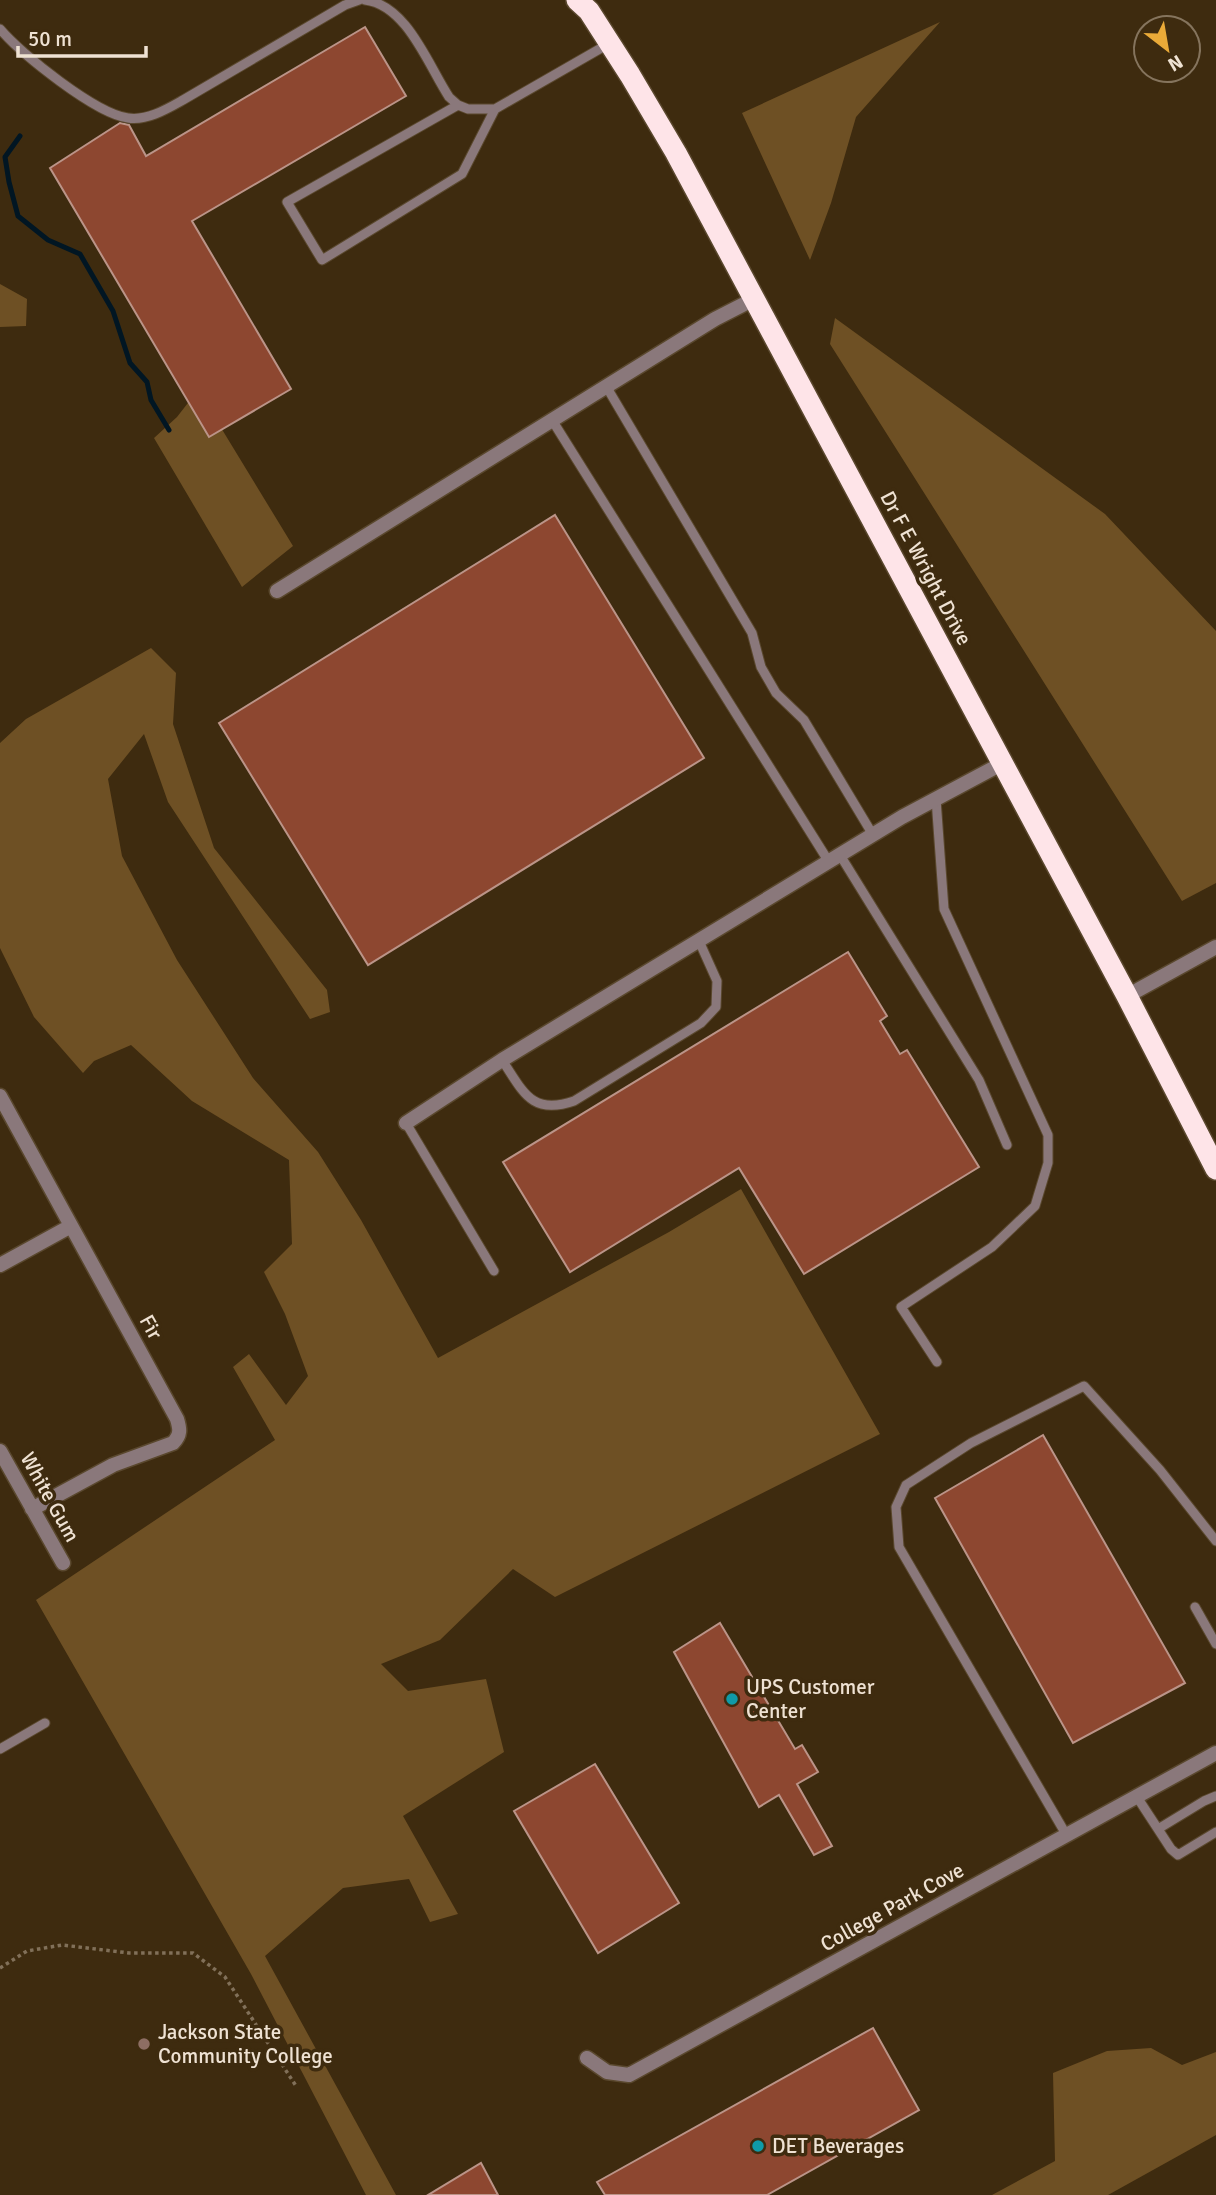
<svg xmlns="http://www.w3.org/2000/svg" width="1216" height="2195" font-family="Signika,sans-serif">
  <rect width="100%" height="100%" fill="#3e2b0f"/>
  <path fill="#6e5024" d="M940,22L856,117L831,203L810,260L742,113Z
    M0,284L27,299L26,326L0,327Z
    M835,318L1105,514L1216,631V883L1182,901L830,344Z
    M198,390L293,546L242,587L154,438L177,417Z
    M151,648L176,673L173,724L214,848L327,990L330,1012L310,1019L168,802L144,734L108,779L122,856L177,960L253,1078L318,1152L361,1220L438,1358L669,1232L741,1189L880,1434L555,1597L513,1569L440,1640L381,1664L408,1691L486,1679L504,1752L403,1816L458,1914L430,1922L409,1879L343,1888L265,1956L396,2195H366L251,1974L36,1600L275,1440L233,1367L249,1354L286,1405L308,1376L285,1314L264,1272L292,1244L289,1160L192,1101L131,1045L94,1061L83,1073L34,1017L0,948V743L26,719Z
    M1151,2048L1182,2065L1216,2052V2135L1108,2195H992L1055,2161L1053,2073L1107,2051Z"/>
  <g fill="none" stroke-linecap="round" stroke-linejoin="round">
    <path stroke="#011623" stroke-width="5" d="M20,136L5,157L9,182L18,216L48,240L80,254L113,311L130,363L147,382L151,400L169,430"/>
  </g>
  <path fill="#8d4730" stroke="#bb9488" stroke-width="2" d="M365,27L406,96L192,221L291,389L209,437L50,168L120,123L129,125L146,156Z
    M555,515L704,758L368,965L219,723Z
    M848,952L887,1016L880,1021L900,1054L907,1050L979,1167L804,1274L739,1168L570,1272L503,1162Z
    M1043,1435L1185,1683L1073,1743L935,1498Z
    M720,1623L795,1749L802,1745L818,1772L797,1784L832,1846L814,1855L779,1795L759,1807L674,1652Z
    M595,1764L679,1903L598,1953L514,1811Z
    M873,2028L919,2110L767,2195H605L597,2182Z
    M481,2163L498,2195H428Z"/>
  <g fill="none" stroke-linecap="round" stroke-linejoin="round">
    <g stroke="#5a482e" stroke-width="11">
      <path id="lane" d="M365,0C407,5 428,65 449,97L458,105L468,109H495L610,43
        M0,29C21,54 96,114 128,118C147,121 167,109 183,100L345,5L359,0
        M458,105L287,202L322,260L462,174L495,109
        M606,386L752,633L761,667L776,693L804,720L873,835
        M552,420L829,862
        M936,799L944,909L1048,1135V1163L1035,1206L992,1247L901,1307L937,1362
        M840,855L979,1080L1007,1145
        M502,1060C523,1091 531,1116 574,1101L701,1023L716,1007L717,981L699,941
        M406,1123L494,1271
        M1195,1607L1216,1644
        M0,1749L45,1723
        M1137,1797L1171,1849L1178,1855L1216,1832
        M1158,1829L1204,1801L1216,1796
        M1067,1836L899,1547L896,1507L906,1485L971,1443L1084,1386L1160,1470L1216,1541"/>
    </g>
    <g stroke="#5a482e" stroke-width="17">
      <path id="street" d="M277,591L715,319L754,299
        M1127,996L1216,947
        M0,1096L177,1419C180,1429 181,1435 173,1443L113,1465L32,1509
        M406,1123L502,1060L902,817L1003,763
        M0,1265L71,1226
        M0,1451L63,1563
        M587,2058L607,2072L629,2075L1216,1753"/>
    </g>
    <g stroke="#5a482e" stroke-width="24">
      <path id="highway" d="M577,0L589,11L630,75L676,153L1127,996L1216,1169"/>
    </g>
    <path stroke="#817059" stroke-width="3.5" stroke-dasharray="3.5 3.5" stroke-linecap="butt" d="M0,1968L27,1951L62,1945L129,1953H193L225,1977L296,2086"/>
    <use href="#lane" stroke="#8a787b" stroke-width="9"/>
    <use href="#street" stroke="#8a787b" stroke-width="14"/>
    <use href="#highway" stroke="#fee4e8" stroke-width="21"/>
  </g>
  <g fill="#0f9aa8" stroke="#3e2b0f" stroke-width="2.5">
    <circle cx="732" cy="1699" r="7"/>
    <circle cx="758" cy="2146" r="7"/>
  </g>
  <circle fill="#8d6e63" stroke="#3e2b0f" stroke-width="2.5" cx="144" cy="2044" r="7"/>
  <g text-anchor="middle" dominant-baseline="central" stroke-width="7" stroke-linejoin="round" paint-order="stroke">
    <g font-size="21" fill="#efe2d3" stroke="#3e2b0f">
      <text transform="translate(926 568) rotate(62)">Dr F E Wright Drive</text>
      <text transform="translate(151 1327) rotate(61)">Fir</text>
      <text transform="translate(50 1497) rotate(61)">White Gum</text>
      <text transform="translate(892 1907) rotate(-29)">College Park Cove</text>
    </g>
    <g font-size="21" fill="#efe2d3" stroke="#3e2b0f" text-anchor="start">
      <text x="746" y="1687">UPS Customer<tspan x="746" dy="24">Center</tspan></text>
      <text x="158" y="2032">Jackson State<tspan x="158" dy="24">Community College</tspan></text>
      <text x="772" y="2146">DET Beverages</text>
    </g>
  </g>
  <g transform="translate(1167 49) rotate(149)"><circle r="33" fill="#3e2b0f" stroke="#85745d" stroke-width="2"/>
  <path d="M0-5L12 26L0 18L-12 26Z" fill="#eaaa38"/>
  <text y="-10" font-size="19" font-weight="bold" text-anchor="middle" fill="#efe2d3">N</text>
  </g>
  <path d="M18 46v10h128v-10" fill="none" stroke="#efe2d3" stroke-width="3.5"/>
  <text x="28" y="46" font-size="21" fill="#efe2d3" stroke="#3e2b0f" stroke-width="5" paint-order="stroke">50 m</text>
</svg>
